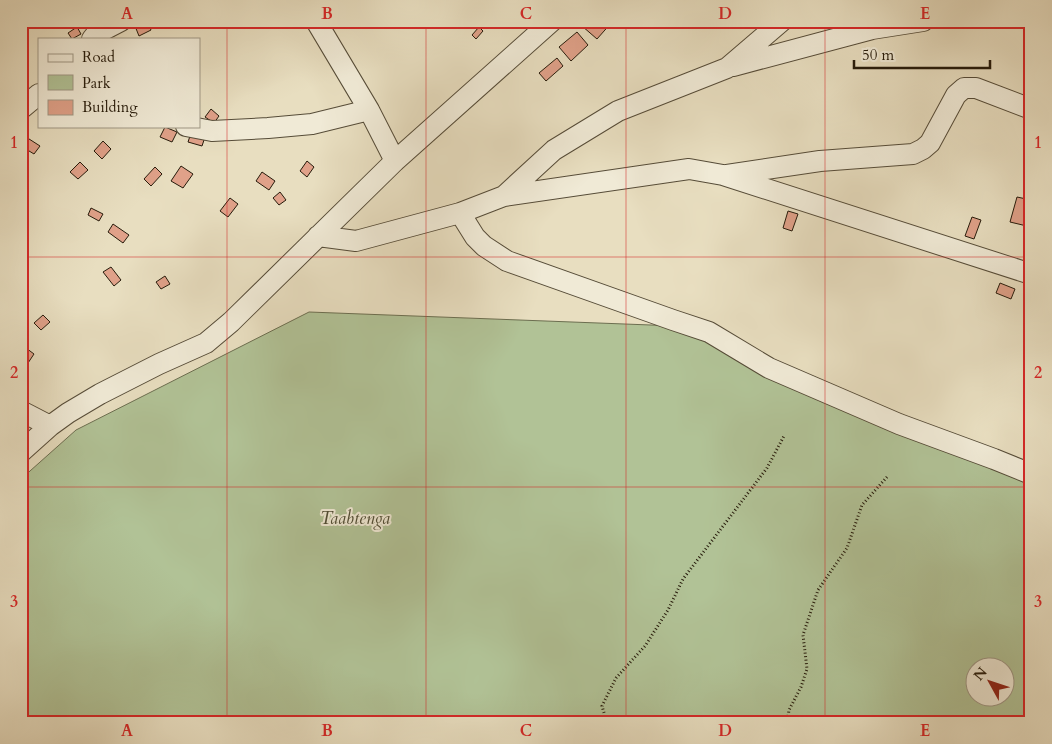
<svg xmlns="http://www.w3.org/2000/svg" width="1052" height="744" font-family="Cardo,serif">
  <rect width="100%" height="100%" fill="#e8dec0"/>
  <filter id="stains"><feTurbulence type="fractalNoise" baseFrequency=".004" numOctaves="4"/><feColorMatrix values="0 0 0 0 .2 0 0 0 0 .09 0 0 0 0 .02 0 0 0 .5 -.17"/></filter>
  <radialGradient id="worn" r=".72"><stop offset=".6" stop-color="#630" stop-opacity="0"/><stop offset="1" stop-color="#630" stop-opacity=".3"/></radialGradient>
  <path fill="#b1c296" stroke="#6c6e50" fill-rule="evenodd" d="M309,312L677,326L1031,466V723H21V479L76,430ZM974,666H1004V696H974Z"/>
  <path fill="#e0a189" stroke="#261b0b" d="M147,21L151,30L139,36L135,26Z
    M586,21H612V22L597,39L582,26Z
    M77,27L81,34L72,39L68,33Z
    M479,27L483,31L476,39L472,35Z
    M577,32L588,45L571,61L559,47Z
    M557,58L563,66L546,81L539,73Z
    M211,109L219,116L214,123L205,117Z
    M165,127L177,132L172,142L160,137Z
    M191,133L205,137L202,146L188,142Z
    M26,137L40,146L34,154L21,146V144Z
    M103,141L111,149L102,159L94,151Z
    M307,161L314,167L307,177L300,171Z
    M80,162L88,170L78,179L70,172Z
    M181,166L193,174L183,188L171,181Z
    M155,167L162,174L151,186L144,179Z
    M262,172L275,181L269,190L256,181Z
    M280,192L286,200L279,205L273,198Z
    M1017,197L1031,200V227L1010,222Z
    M230,198L238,204L228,217L220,211Z
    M91,208L103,214L99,221L88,215Z
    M788,211L798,214L792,231L783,228Z
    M972,217L981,220L974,239L965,236Z
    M113,224L129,235L123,243L108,232Z
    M111,267L121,280L114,286L103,272Z
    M165,276L170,284L161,289L156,282Z
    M1000,283L1015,289L1011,299L996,293Z
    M43,315L50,322L41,330L34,323Z
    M26,348L34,354L28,363L21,359V355Z"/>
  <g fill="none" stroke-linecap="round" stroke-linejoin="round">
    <g stroke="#564c38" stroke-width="22">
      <path id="minor" d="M316,21L369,110L395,161
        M92,39L96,34L121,21
        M733,66L872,29L923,21
        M21,109L39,94
        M186,126L212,131L268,128L312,124L369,110
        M727,175L820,161L913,154L923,149L930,143L956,95L964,88H976L1031,109
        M504,196L689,169L723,175L1031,274
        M460,213L475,237L484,246L507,261L673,320L709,332L769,368L899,424L994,459L1031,474
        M318,236L356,241L460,213L504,196L554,150L618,111L727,68L782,21
        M21,411L50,426
        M21,452L50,426L68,413L100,394L159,364L206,343L231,322L395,161L552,21"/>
    </g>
    <path stroke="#261b0b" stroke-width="3" stroke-dasharray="1 2.5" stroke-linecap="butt" d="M607,723L602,706L616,678L645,646L668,610L683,579L767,468L784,436
      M787,723L789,710L801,687L807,669L803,635L818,590L847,548L862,505L887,477"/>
    <use href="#minor" stroke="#f0ead6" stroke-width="20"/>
  </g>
  <path fill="none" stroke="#d62828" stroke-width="1" stroke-opacity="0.55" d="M227,21V723M426,21V723M626,21V723M825,21V723M21,257H1031M21,487H1031"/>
  <g text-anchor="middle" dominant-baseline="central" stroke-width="4" stroke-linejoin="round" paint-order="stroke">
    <g font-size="18" font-style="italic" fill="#504d35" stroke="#f0ead6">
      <text x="355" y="518">Taabtenga</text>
    </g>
  </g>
  <rect width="1052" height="744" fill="none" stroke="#e8dec0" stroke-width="55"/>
  <rect x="38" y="38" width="162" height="90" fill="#f0ead6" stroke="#9f9785"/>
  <rect x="48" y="54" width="25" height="8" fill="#f0ead6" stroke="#9f9785"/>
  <text x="82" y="62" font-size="15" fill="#261b0b">Road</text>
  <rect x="48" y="75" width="25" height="15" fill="#b1c296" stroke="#9f9785"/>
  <text x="82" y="88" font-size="15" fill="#261b0b">Park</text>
  <rect x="48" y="100" width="25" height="15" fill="#e0a189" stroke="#9f9785"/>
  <text x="82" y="112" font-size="15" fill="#261b0b">Building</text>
  <g transform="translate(990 682) rotate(310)"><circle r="24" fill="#f0ead6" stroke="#9f9785"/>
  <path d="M0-4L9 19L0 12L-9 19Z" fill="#8f2418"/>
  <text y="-8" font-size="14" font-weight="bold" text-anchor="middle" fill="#261b0b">N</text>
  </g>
  <path d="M854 60v8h136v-8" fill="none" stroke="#261b0b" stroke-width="2.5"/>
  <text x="862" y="60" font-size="15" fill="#261b0b" stroke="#f0ead6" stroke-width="4" paint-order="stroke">50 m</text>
  <rect x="28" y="28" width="996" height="688" fill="none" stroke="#d62828" stroke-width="2"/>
  <g font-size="16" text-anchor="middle" font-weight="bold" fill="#d62828">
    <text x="127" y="19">A</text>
    <text x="327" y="19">B</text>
    <text x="526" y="19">C</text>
    <text x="725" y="19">D</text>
    <text x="925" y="19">E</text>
    <text x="14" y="148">1</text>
    <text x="1038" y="148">1</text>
    <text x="14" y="378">2</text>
    <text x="1038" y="378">2</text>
    <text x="14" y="607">3</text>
    <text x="1038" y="607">3</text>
    <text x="127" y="736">A</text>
    <text x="327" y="736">B</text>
    <text x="526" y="736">C</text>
    <text x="725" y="736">D</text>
    <text x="925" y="736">E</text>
  </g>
  <rect width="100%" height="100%" filter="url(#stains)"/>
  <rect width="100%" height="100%" fill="url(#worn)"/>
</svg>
